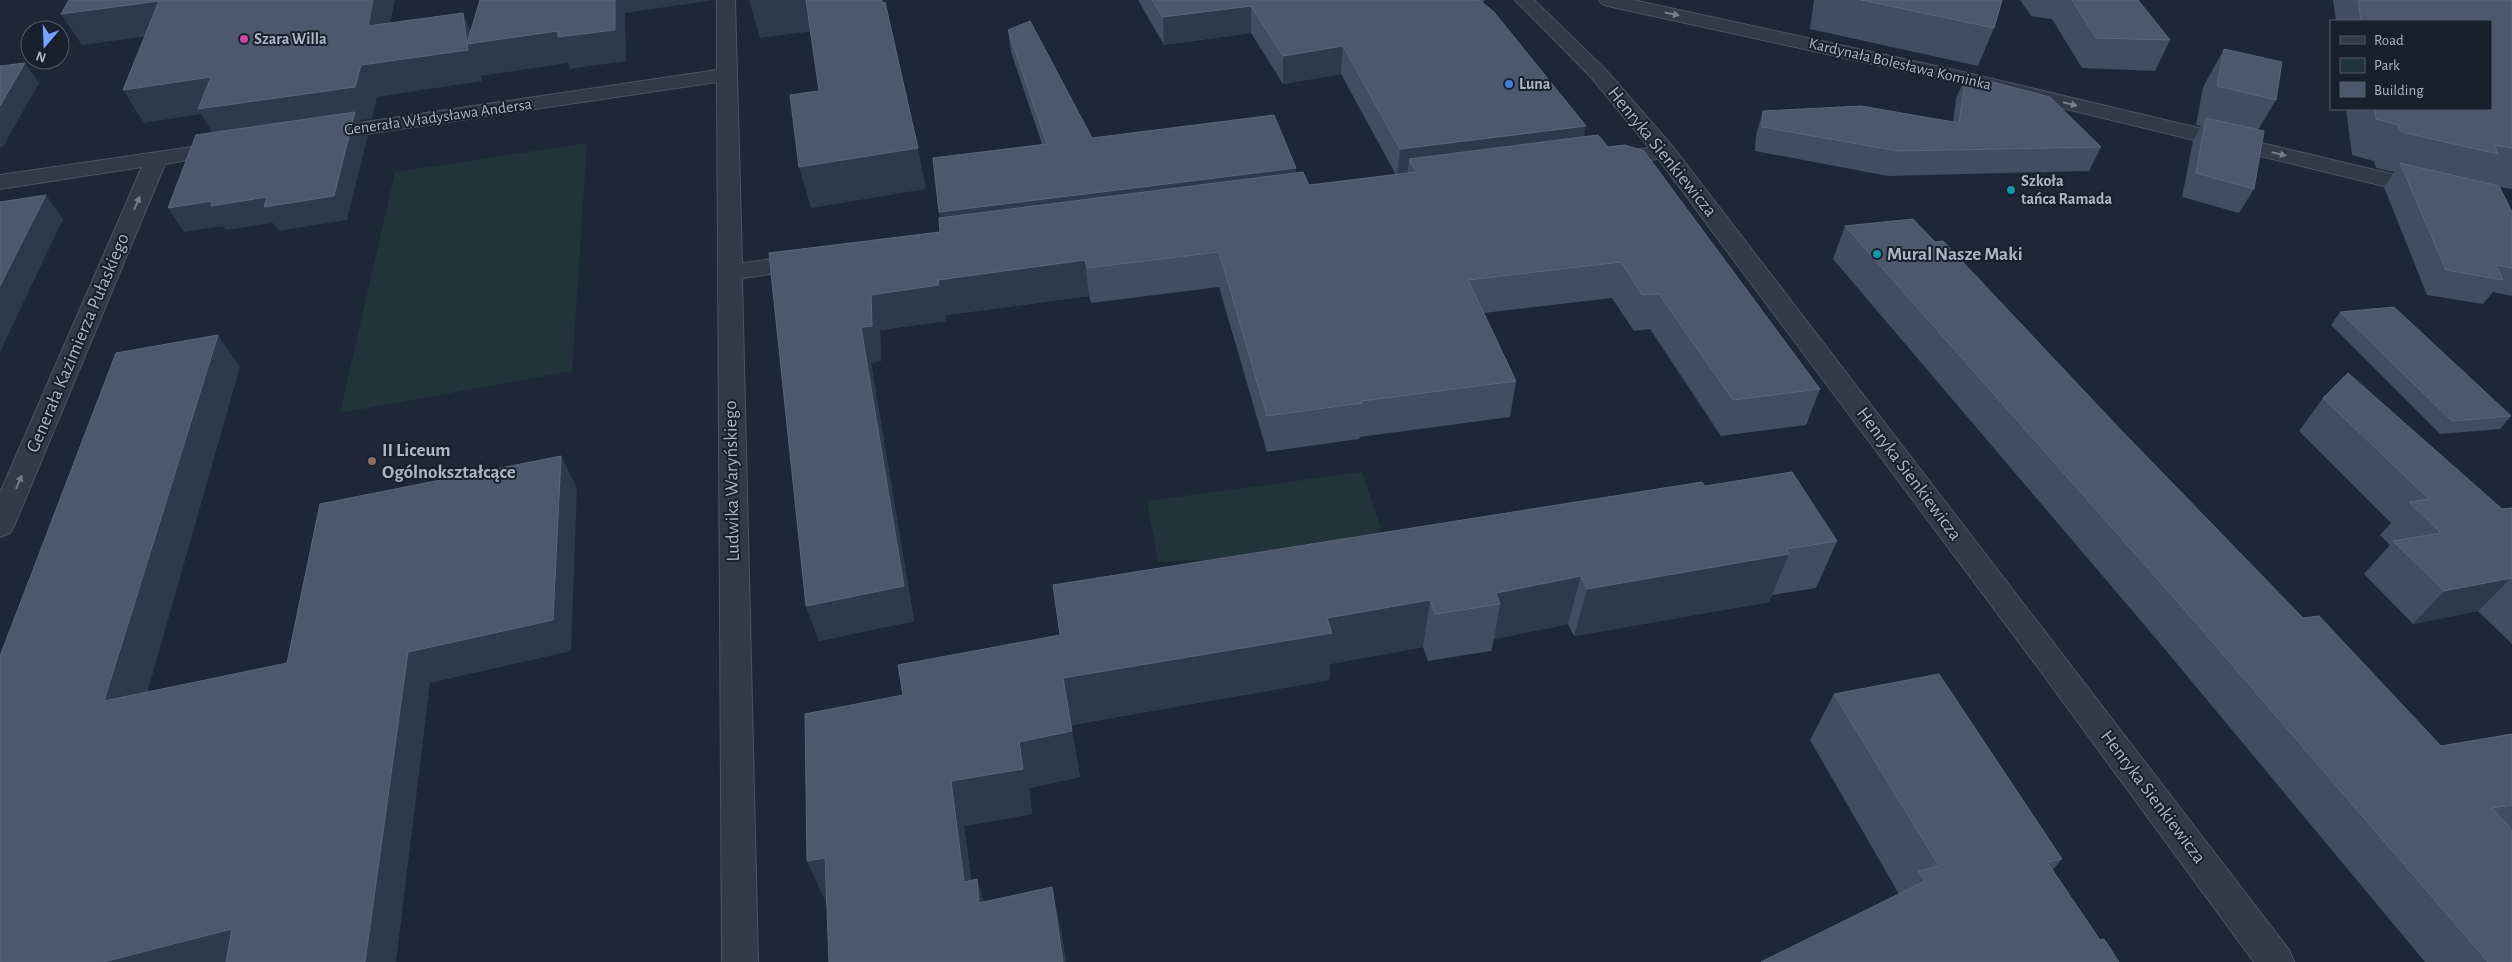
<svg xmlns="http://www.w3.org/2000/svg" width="2512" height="962" font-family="'Alegreya Sans',sans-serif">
  <rect width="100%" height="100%" fill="#1e2738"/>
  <path fill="#203439" d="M587,143L572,371L340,413L395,172Z
    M1362,472L1382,531L1303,550L1241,558L1158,562L1147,501Z"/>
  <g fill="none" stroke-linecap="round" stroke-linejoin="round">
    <g stroke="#4c5464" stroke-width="2">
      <path id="minor" d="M717,0H735L742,263L808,255L816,257L820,262L816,267L808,269L742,278L758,962H722L717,82L325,140L318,138L315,134L318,130L325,128L717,70Z
        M1599,0H1633L1959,71L2425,182L2433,184L2436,189L2433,194L2425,196L1959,83L1608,6L1602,4Z
        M226,142L233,144L237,148L233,152L165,164L14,526L10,533L0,537V493L142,167L0,189V175Z
        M1665,146L1673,147L1676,152L1673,157L1609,165L1601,164L1598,159L1601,154Z"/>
    </g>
    <g stroke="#4c5464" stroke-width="2">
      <path id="tertiary" d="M1515,0H1534L1605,69L1673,147L2289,950L2294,962H2254L2039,669L1657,157L1591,77Z"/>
    </g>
    <use href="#minor" fill="#323948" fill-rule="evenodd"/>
    <use href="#tertiary" fill="#323948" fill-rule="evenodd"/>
  </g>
  <path fill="#424d61" d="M1138,0H1484L1483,3L1583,137L1608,147L1820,389L1806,425L1721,436L1650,329L1634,331L1612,298L1484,313L1516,381L1510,417L1360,437L1359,439L1267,452L1219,287L1091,303L1089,296L946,315V321L880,330L881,361L871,363L914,621L819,641L806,606L769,253L940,232V218L939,212L1042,144L1011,52L1008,30L1092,138L1296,173L1309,185L1396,175L1341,74L1283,84L1251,33L1164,45Z
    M1814,0H2002L1994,28L1978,66L1810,29Z
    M2020,0H2138L2170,40L2155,71L2082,68L2052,19L2031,16Z
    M2333,0H2512V189L2500,187L2512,212V296L2493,292L2483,304L2427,295L2384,187L2394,172L2376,168L2374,161L2352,155L2346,109H2491V21H2336Z
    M2224,49L2276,100L2258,130L2254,189L2239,213L2182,197L2193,141L2201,126L2196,125L2203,87Z
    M1966,75L2101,147L2089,171L1888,176L1755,151L1756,135L1763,111L1953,122L1956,99Z
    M1845,226L2118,427L2303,618L2441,746L2512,734V962H2425L2158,641L1833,259Z
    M2340,312L2511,416L2500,429L2440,434L2331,325Z
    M2323,398L2502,509L2512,508V644L2478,611L2413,624L2364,574L2390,545L2380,535L2391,523L2299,431Z
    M1705,486L1837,541L1816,588L1772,595L1769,602L1574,636L1568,624L1494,639L1491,651L1428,661L1423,647L1330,664L1329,680L1071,725L1080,777L1029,788L1032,814L964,826L971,880L984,902L1061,930L1066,962H829L903,695L1060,635Z
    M1834,694L2062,859L2053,870L2100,940L1899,894L1810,740Z"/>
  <path fill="#2f394c" d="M373,0H395L383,57L368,26Z
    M615,0H715L625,13L626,61L570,69L568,63L481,76L482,81L377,97L372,119L360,120L368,136L347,220L279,231L273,223L226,230L223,226L184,232L168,208L212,201L267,197L334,196L218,141L201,114L144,123L123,90L211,77L361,65L467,43L463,13L476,43Z
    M749,0H806L814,31L760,38Z
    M159,1L178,32L82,45L61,14Z
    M1251,6V33L1164,45L1163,17Z
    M1343,46L1341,74L1283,84V56Z
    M25,63L39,83L3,147L0,148V106Z
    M1586,126L1580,155L1409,159L1407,177L1397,178L1400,149Z
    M918,148L926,189L811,208L799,167Z
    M1296,168V191L944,236L939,212Z
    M46,195L63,219L0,352V286Z
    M1085,260L1089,296L946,315V321L880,330L881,361L871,363L914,621L819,641L806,606L861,327L871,295L938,280Z
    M218,335L240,367L136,732L104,701Z
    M561,456L577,488L571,651L430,683L396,962H365L408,652Z
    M1789,554L1769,602L1574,636L1587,589Z
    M1581,576L1568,624L1494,639L1500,604L1496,593Z
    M2511,578L2478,611L2413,624L2444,591Z
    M1430,600L1423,647L1330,664L1329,680L1070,725L1063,678L1327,618Z
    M1072,731L1080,777L1029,788L1032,814L964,826L977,925L964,882L951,781L1019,742Z
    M825,858L827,905L807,861Z
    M977,879L990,922L979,903Z
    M1052,887L1061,930L1066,962H1063Z
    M232,929L245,962H103Z"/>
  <path fill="#4d586c" stroke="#5c667a" d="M69,0H373L368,26L463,13L467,43L480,0H615V30L558,37V31L467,44L468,50L361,65L355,87L198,109L211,77L123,90L159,1L61,14Z
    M806,0H882V3L885,2L918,148L799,167L790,95L819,91Z
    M1152,0H1479L1494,12L1586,126L1400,149L1343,46L1283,56L1251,6L1163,17Z
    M1861,0H2002L1994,28Z
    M2072,0H2138L2170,40L2096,38Z
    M2358,0H2512V148L2494,145L2498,154L2401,132L2398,125L2376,119L2374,109H2491V21H2361Z
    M1030,21L1092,138L1274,115L1296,168L939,212L933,158L1047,144L1008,30Z
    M2224,49L2282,62L2276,100L2217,86Z
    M25,63L0,106V66Z
    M1966,75L2050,97L2101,147L1898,151L1762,127L1763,111L1861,106L1959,123Z
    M355,112L334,196L264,207L267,197L211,206L212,201L168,208L196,135Z
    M2206,118L2264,131L2254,189L2196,173Z
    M1598,135L1608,147L1625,145L1644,151L1820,389L1733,400L1659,294L1642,295L1621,262L1468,280L1516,381L1362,401V403L1267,416L1219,252L1087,268L1085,260L938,280L939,285L871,295L872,326L861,327L904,586L806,606L769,253L940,232L939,218L1303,172L1309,185L1416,172L1409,159Z
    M2400,163L2499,186L2512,212V268L2496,265L2503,280L2446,270Z
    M46,195L0,286V202Z
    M1913,219L1935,242L1943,241L2118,427L2303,618L2319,616L2441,746L2512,734V805L2492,808L2512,830V962H2488L2183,608L1845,226Z
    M2394,307L2511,416L2452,421L2340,312Z
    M218,335L104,701L287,663L320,504L561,456L553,620L408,652L365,962H226L232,929L103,962H0V656L116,353Z
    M2348,373L2502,509L2512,508V579L2511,578L2444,591L2393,541L2441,533L2409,502L2429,499L2323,398Z
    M1792,472L1837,541L1786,549L1789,554L1587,589L1581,576L1496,593L1500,604L1435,614L1430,600L1327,618L1332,633L1063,678L1072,731L1019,742L1023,769L951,781L964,882L977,879L979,903L1052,887L1063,962H829L825,858L807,861L805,714L903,695L898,665L1060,635L1053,585L1702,482L1705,486Z
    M1939,674L2062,859L2047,862L2100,940L2104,939L2119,962H1761L1925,881L1918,871L1939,866L1834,694Z"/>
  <defs><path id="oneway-solid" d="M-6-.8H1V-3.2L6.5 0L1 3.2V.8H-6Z" transform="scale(1.25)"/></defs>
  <g fill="#757d8d">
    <use href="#oneway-solid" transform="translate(1672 14) rotate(12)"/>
    <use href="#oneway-solid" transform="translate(2070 104) rotate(14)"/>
    <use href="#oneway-solid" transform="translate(2279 154) rotate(13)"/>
    <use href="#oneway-solid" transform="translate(137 203) rotate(-67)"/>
    <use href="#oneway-solid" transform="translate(19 482) rotate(-67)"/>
  </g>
  <circle fill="#d1479c" stroke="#181f2d" stroke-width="2" cx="244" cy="39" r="5"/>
  <circle fill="#3f7fe0" stroke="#181f2d" stroke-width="2" cx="1509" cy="84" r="5"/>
  <g fill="#0f9aa8" stroke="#181f2d" stroke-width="2">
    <circle cx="2011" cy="190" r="5"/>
    <circle cx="1877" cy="254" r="5"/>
  </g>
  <circle fill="#8d6e63" stroke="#181f2d" stroke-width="2" cx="372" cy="461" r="5"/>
  <g text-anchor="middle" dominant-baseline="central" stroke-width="4" stroke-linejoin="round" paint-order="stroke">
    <g font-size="16" font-weight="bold" fill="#acb4c6" stroke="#181f2d" text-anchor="start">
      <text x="254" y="39">Szara Willa</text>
      <text x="1519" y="84">Luna</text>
      <text x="2021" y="181">Szkoła<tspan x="2021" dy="18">tańca Ramada</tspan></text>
    </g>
    <g font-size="16" fill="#acb4c6" stroke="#181f2d">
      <text transform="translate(1900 64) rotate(13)">Kardynała Bolesława Kominka</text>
      <text transform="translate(438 117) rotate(-8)">Generała Władysława Andersa</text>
    </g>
    <g font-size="19" fill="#acb4c6" stroke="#181f2d">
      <text transform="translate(1662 152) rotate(51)">Henryka Sienkiewicza</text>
      <text transform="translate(78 343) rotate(-67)">Generała Kazimierza Pułaskiego</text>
      <text transform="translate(1909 474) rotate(53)">Henryka Sienkiewicza</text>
      <text transform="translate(732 481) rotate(-91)">Ludwika Waryńskiego</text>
      <text transform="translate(2153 797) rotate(53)">Henryka Sienkiewicza</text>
    </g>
    <g font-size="19" font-weight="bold" fill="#acb4c6" stroke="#181f2d" text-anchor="start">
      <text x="1887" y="254">Mural Nasze Maki</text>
      <text x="382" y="450">II Liceum<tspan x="382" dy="22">Ogólnokształcące</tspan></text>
    </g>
  </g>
  <rect x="2330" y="20" width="162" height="90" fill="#181f2d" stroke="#535b6a"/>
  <rect x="2340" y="36" width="25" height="8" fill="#323948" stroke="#535b6a"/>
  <text x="2374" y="45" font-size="15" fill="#acb4c6">Road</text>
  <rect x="2340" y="58" width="25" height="15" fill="#203439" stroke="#535b6a"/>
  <text x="2374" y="70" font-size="15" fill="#acb4c6">Park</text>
  <rect x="2340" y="82" width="25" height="15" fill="#4d586c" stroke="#535b6a"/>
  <text x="2374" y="95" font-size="15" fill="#acb4c6">Building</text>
  <g transform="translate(45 45) rotate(199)"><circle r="24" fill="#181f2d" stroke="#535b6a"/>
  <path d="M0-4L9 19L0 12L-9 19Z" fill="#77a1ff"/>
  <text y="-8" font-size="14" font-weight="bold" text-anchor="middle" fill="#acb4c6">N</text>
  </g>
</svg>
